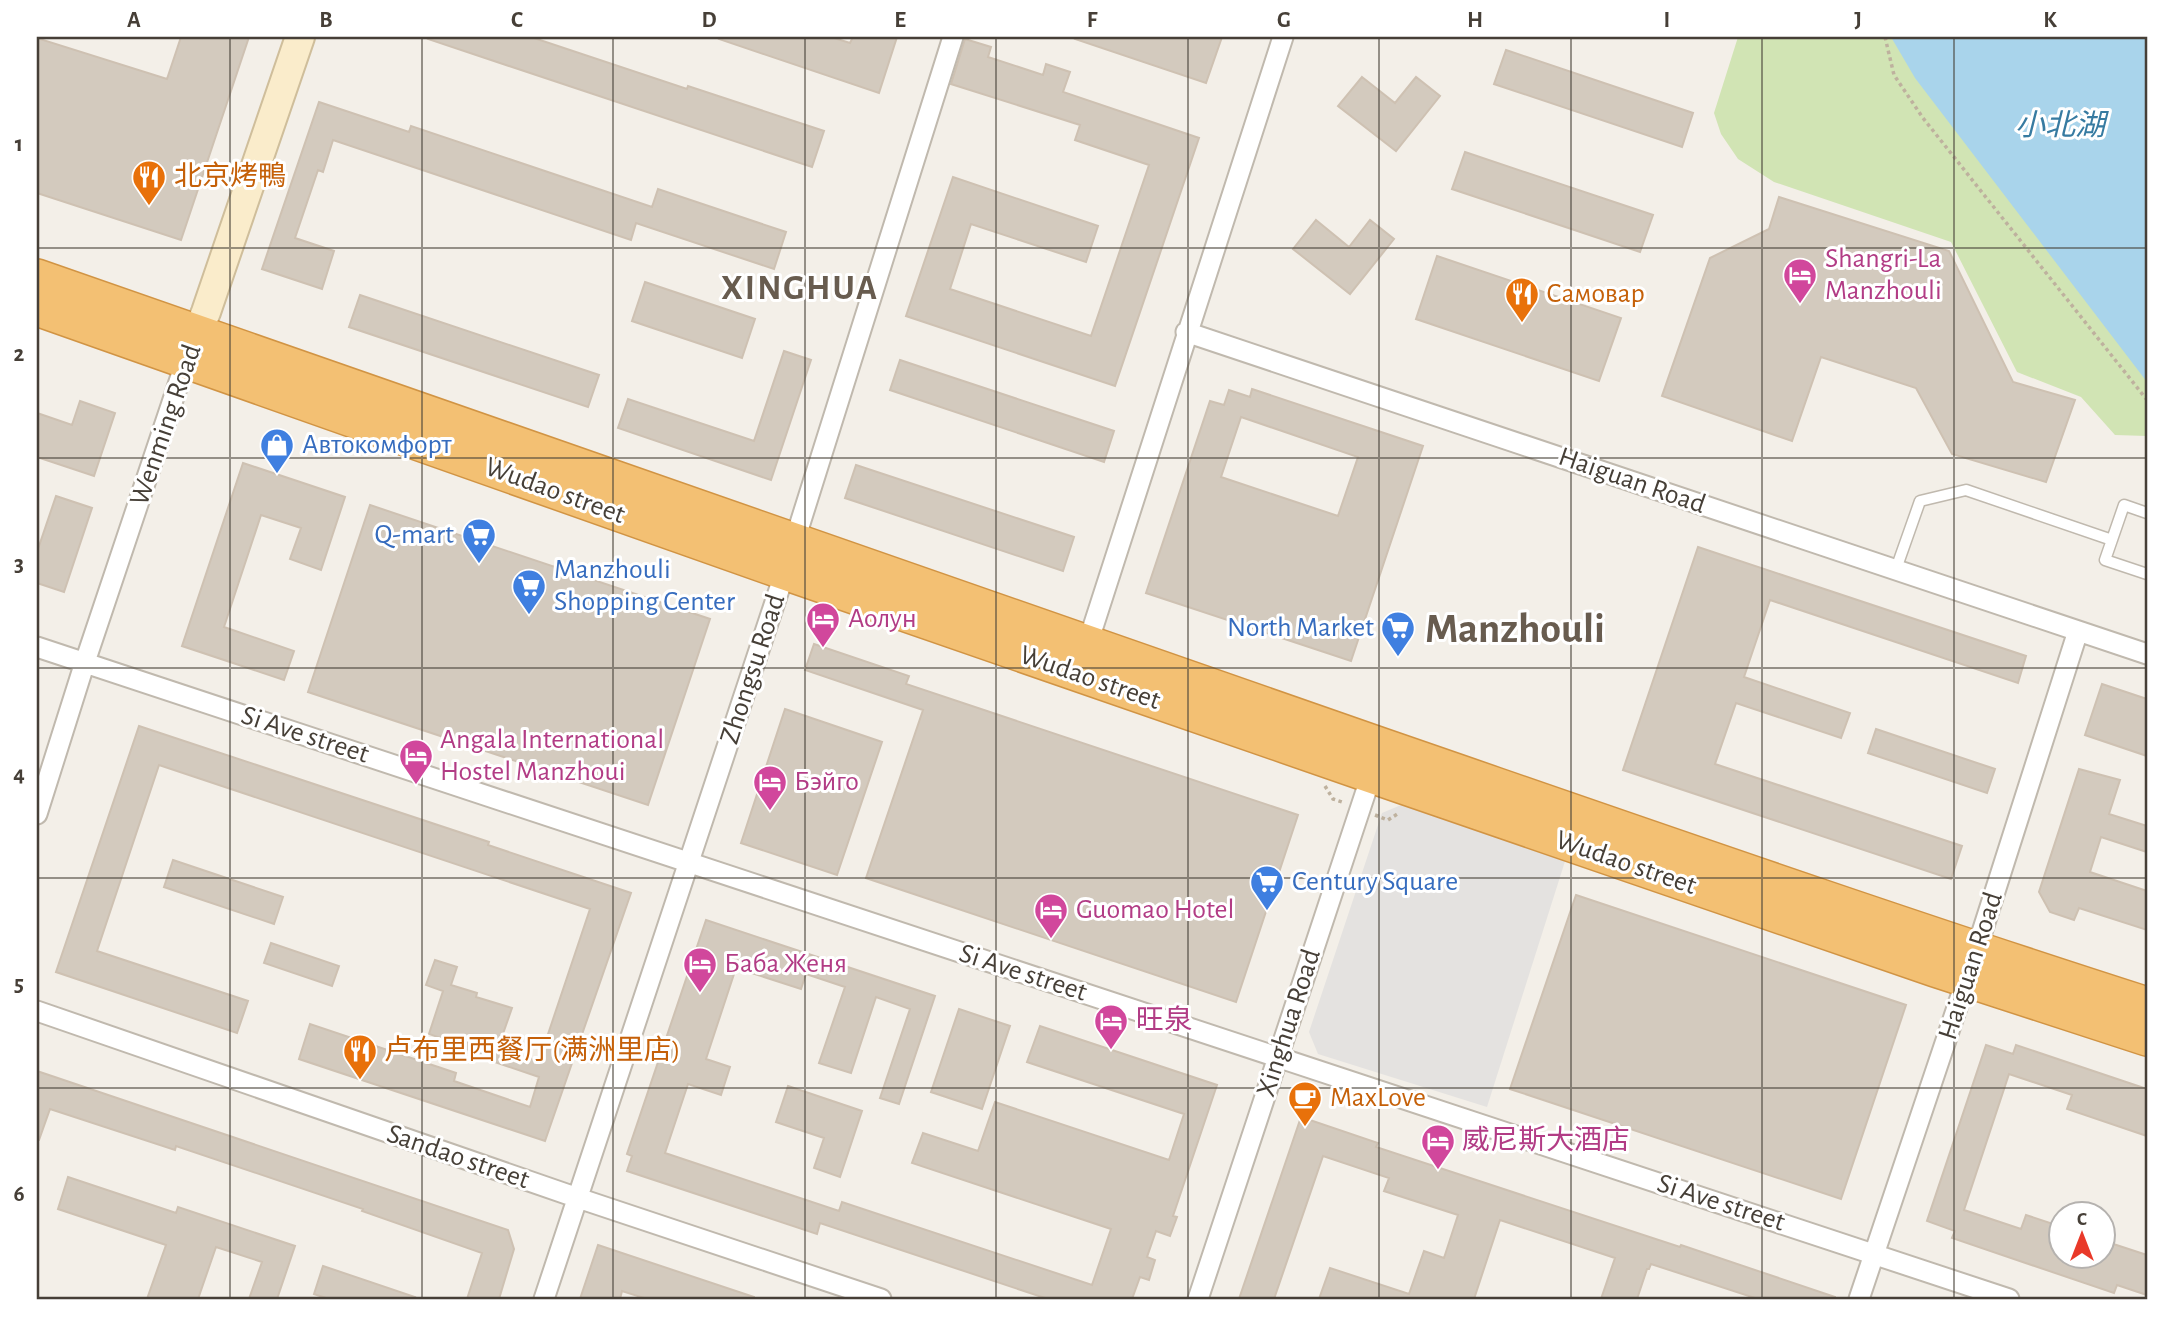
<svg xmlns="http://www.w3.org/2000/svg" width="2184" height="1336" font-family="'Alegreya Sans','Noto Sans SC',sans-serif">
  <rect width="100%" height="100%" fill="#f3efe8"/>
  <path fill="#d1e4b4" d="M1738,37H1891L2147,380V436L2115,435L2081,397L2017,372L1951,242L1774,182L1738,159L1721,134L1714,113Z"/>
  <path fill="#e4e2e0" d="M1413,800L1567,855L1487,1107L1318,1054L1309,1032L1382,813Z"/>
  <path fill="#a9d4eb" d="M1891,37H2147V382L1915,78Z"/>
  <path fill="#d3cabe" stroke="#cec1b2" stroke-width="2" fill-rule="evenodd" d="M181,37H249L181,240L37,193V38L167,79Z
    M429,37H531L687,89L688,86L824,131L812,167L428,39Z
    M720,37H831L850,43L853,37H897L879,93L719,39Z
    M1076,37H1222L1206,83L1075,39Z
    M965,39L991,47L988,57L1043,75L1046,64L1070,72L1063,92L1199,138L1115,386L906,316L953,177L1098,226L1086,262L971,224L950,289L1091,336L1149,165L1075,140L1080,125L951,84Z
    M1506,50L1693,113L1682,147L1494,84Z
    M1362,77L1395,103L1416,77L1440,96L1396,151L1338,106Z
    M319,102L409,132L411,126L652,207L658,189L786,232L774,269L636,223L631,240L333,140L323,172L318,170L295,238L334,251L322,289L262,269Z
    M1465,152L1653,215L1640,252L1452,189Z
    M1779,197L1949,251L2013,382L2075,400L2046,482L1952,454L1916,388L1821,357L1792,441L1662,396L1710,258L1769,229Z
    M1316,220L1349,247L1370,220L1394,239L1350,294L1293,249Z
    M1437,256L1621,318L1599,381L1416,319Z
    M645,282L755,319L742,358L632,321Z
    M360,295L599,375L588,407L349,327Z
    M784,351L811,360L771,480L618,428L628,399L754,441Z
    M900,360L1114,431L1104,462L890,390Z
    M1252,389L1423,446L1351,661L1146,593L1210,401L1224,405L1229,390L1250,397ZM1241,417L1358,457L1338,516L1221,477Z
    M80,401L115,413L94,476L37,457V413L72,425Z
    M243,463L345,497L321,570L290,559L301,528L261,515L224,627L294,651L284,680L182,646Z
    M856,465L1074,537L1063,571L845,498Z
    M56,496L92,508L64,592L37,583V552Z
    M370,505L710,619L648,805L308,692Z
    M1698,547L2026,656L2018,683L1770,600L1744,677L1850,713L1841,738L1736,703L1715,764L1962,846L1951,879L1623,770Z
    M814,644L909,676L906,684L1298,815L1236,1002L866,878L923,710L805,670Z
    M2102,684L2147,699V756L2085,735Z
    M785,709L882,742L837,875L741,843Z
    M139,726L489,842L488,845L631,893L545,1141L299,1059L310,1024L456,1073L454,1081L530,1107L539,1077L465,1052L466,1047L429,1034L443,991L426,985L435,960L457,967L451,985L477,993L476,997L512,1008L498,1048L539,1061L590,909L159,765L97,951L248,1001L237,1033L56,972Z
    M1876,729L1995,769L1987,793L1868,753Z
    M2079,769L2120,780L2109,814L2147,826V852L2101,837L2090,872L2147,891V930L2079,908L2074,920L2050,912L2039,892Z
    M173,860L283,897L274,924L164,887Z
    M1576,895L1906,1005L1841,1199L1510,1089Z
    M706,920L935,996L899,1104L880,1098L910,1009L876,997L851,1073L819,1063L845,987L806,974L801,989L736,968L706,1059L730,1067L721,1095L688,1084L665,1153L839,1211L842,1202L1092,1285L1111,1229L912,1163L923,1133L978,1151L995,1102L1169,1160L1184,1114L1027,1062L1040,1026L1217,1085L1173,1216L1177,1217L1170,1236L1156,1231L1147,1257L1155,1260L1149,1280L1140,1277L1132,1299H1048L820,1223L817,1234L627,1171L632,1156L627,1154Z
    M271,943L339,966L332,986L264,963Z
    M959,1009L1010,1026L982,1109L931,1092Z
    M1986,1045L2013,1054L2016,1045L2147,1089V1136L2067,1109L2072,1095L2009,1074L1964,1210L2021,1229L2026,1215L2062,1227V1256H2104V1241L2147,1255V1295L2117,1285L2114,1293L1952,1238L1955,1231L1927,1221Z
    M37,1071L508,1230L514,1249L499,1299H467L482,1253L362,1211L363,1209L176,1146L175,1150L50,1109L39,1140H37Z
    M788,1086L862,1111L840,1177L814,1168L824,1138L776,1122Z
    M1301,1117L1378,1143L1376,1147L1680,1247L1681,1245L1835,1297V1299H1758L1651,1264L1649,1269H1647L1637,1299H1601L1615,1258L1500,1220L1474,1299H1319L1330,1268L1409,1294L1424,1251L1444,1258L1458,1215L1384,1191L1389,1178L1323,1156L1274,1299H1239Z
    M68,1177L176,1213L178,1207L295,1246L277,1299H249L262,1262L216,1247L198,1299H147L166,1245L58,1209Z
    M598,1245L754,1297V1299H647L622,1291L620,1299H580Z
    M323,1266L415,1297L414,1299H329L314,1294Z"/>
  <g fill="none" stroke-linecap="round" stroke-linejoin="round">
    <g stroke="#c0b9ae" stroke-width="13">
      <path id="lane" d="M2147,513L2124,505L2105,560L2147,574
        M1896,569L1920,501L1966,490L2112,540"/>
    </g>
    <g stroke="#c0b9ae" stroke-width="23">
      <path id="street" d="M1186,332L2147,654
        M1093,627L1283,37
        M37,647L2009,1299
        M37,814L85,662L186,361
        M37,1011L578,1198L881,1299
        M544,1299L781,584L953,37
        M1198,1299L1374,767
        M1859,1299L1976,951L2078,631"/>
    </g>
    <g stroke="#cfbe9b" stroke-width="32">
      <path id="secondary" d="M190,351L206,312L300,37"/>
    </g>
    <g stroke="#d19444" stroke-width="38">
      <path id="highway" d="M37,277C485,434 933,591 1382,746C1637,834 1891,923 2147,1005
        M37,308L785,572L1371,775L1935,969L2147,1038"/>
    </g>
    <path stroke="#beb19e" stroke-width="3.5" stroke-dasharray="3.5 3.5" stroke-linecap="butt" d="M1885,37L1894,75L1923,118L2147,400
      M1325,786L1333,799L1345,803
      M1375,815L1388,820L1399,813"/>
    <use href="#lane" stroke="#fff" stroke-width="10"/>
    <use href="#street" stroke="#fff" stroke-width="19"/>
    <use href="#secondary" stroke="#faeccb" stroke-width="28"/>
    <use href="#highway" stroke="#f3c073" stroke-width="35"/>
  </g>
  <path fill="none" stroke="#463f37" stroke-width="2" stroke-opacity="0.55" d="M230,37V1299M422,37V1299M613,37V1299M805,37V1299M996,37V1299M1188,37V1299M1379,37V1299M1571,37V1299M1762,37V1299M1954,37V1299M37,248H2147M37,458H2147M37,668H2147M37,878H2147M37,1088H2147"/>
  <defs>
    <g id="restaurant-pin" transform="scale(1.75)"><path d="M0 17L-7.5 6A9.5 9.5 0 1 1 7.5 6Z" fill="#e8710a" stroke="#fff"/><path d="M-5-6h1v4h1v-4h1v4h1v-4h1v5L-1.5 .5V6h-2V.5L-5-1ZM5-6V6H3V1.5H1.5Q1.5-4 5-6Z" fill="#fff"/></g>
    <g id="hotel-pin" transform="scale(1.75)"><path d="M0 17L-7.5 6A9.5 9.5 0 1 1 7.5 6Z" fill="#d1479c" stroke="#fff"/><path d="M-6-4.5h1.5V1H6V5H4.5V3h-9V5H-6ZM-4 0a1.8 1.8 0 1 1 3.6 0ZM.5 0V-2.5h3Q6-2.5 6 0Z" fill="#fff"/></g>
    <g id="shop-pin" transform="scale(1.75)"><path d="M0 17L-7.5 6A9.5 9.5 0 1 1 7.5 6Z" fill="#3f7fe0" stroke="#fff"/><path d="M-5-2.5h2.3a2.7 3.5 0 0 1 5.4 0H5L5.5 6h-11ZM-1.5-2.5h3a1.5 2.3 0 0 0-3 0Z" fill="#fff"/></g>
    <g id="supermarket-pin" transform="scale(1.75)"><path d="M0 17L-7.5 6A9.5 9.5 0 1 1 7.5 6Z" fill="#3f7fe0" stroke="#fff"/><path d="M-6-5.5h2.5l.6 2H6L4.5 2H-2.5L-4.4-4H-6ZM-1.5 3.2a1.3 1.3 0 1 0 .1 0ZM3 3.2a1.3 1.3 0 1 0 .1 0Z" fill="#fff"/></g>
    <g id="cafe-pin" transform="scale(1.75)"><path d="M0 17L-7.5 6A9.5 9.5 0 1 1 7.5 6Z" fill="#e8710a" stroke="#fff"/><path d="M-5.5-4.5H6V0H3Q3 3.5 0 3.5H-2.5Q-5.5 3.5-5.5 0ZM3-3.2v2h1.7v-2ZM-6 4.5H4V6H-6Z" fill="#fff"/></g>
  </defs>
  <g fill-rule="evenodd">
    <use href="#restaurant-pin" x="149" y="177"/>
    <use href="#hotel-pin" x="1800" y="275"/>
    <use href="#restaurant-pin" x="1522" y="294"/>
    <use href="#shop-pin" x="277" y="445"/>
    <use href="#supermarket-pin" x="479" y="535"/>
    <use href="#supermarket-pin" x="529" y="586"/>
    <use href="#hotel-pin" x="823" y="619"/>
    <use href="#supermarket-pin" x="1398" y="628"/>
    <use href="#hotel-pin" x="416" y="756"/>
    <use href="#hotel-pin" x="770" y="782"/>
    <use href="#supermarket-pin" x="1267" y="882"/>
    <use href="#hotel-pin" x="1051" y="910"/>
    <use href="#hotel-pin" x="700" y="964"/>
    <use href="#hotel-pin" x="1111" y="1021"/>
    <use href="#restaurant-pin" x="360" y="1051"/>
    <use href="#cafe-pin" x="1305" y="1098"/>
    <use href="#hotel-pin" x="1438" y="1141"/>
  </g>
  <g text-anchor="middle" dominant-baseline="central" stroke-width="6" stroke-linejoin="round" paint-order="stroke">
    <g font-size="28" fill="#c56008" stroke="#fff" text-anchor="start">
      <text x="174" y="177">北京烤鴨</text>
      <text x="1546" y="294">Самовар</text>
      <text x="384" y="1051">卢布里西餐厅(满洲里店)</text>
      <text x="1330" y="1098">MaxLove</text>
    </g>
    <g font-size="28" fill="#b23c85" stroke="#fff" text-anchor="start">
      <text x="1825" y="259">Shangri-La<tspan x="1825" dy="32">Manzhouli</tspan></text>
      <text x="848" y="619">Аолун</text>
      <text x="440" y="740">Angala International<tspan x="440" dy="32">Hostel Manzhoui</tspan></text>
      <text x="794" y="782">Бэйго</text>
      <text x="1076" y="910">Guomao Hotel</text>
      <text x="724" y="964">Баба Женя</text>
      <text x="1136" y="1021">旺泉</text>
      <text x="1462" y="1141">威尼斯大酒店</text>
    </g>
    <g font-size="28" fill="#463f37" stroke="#fff">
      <text transform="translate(166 425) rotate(-71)">Wenming Road</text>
      <text transform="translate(1632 481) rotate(19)">Haiguan Road</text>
      <text transform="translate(555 491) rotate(20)">Wudao street</text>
      <text transform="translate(753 669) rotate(-72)">Zhongsu Road</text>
      <text transform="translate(1090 678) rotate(19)">Wudao street</text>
      <text transform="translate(305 735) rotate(18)">Si Ave street</text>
      <text transform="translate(1626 863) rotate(19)">Wudao street</text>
      <text transform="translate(1971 966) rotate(-72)">Haiguan Road</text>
      <text transform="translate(1023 973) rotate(18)">Si Ave street</text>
      <text transform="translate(1289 1023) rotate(-72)">Xinghua Road</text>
      <text transform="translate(458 1157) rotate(19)">Sandao street</text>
      <text transform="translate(1721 1203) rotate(18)">Si Ave street</text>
    </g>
    <g font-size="28" fill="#366cbe" stroke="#fff" text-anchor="start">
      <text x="302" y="445">Автокомфорт</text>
      <text x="454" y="535" text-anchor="end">Q-mart</text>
      <text x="554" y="570">Manzhouli<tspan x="554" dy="32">Shopping Center</tspan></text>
      <text x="1374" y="628" text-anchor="end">North Market</text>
      <text x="1292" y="882">Century Square</text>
    </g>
    <g font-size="30" font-style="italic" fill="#377ba1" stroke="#fff">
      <text x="2060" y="126">小北湖</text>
    </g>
    <g font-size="35" font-weight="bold" letter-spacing="2" fill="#685c4f" stroke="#fff">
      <text x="800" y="288">XINGHUA</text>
    </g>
    <g font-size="42" font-weight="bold" fill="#685c4f" stroke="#fff">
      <text x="1515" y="629">Manzhouli</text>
    </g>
  </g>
  <rect width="2184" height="1336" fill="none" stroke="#ffffff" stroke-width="77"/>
  <g transform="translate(2082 1235)"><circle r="33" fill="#ffffff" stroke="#b5b2af" stroke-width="2"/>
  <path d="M0-5L12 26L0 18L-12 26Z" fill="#e93929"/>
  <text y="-10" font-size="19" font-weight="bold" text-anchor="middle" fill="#463f37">С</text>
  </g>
  <rect x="38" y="38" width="2108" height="1260" fill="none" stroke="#463f37" stroke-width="2.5"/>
  <g font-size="23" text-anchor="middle" font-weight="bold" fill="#463f37">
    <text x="134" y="27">A</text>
    <text x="326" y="27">B</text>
    <text x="517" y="27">C</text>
    <text x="709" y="27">D</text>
    <text x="900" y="27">E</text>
    <text x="1092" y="27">F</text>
    <text x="1284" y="27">G</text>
    <text x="1475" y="27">H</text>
    <text x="1667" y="27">I</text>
    <text x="1858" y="27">J</text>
    <text x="2050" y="27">K</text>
    <text x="19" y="151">1</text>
    <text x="19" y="361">2</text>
    <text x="19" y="571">3</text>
    <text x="19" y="781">4</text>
    <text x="19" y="991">5</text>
    <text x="19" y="1201">6</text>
  </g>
</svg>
